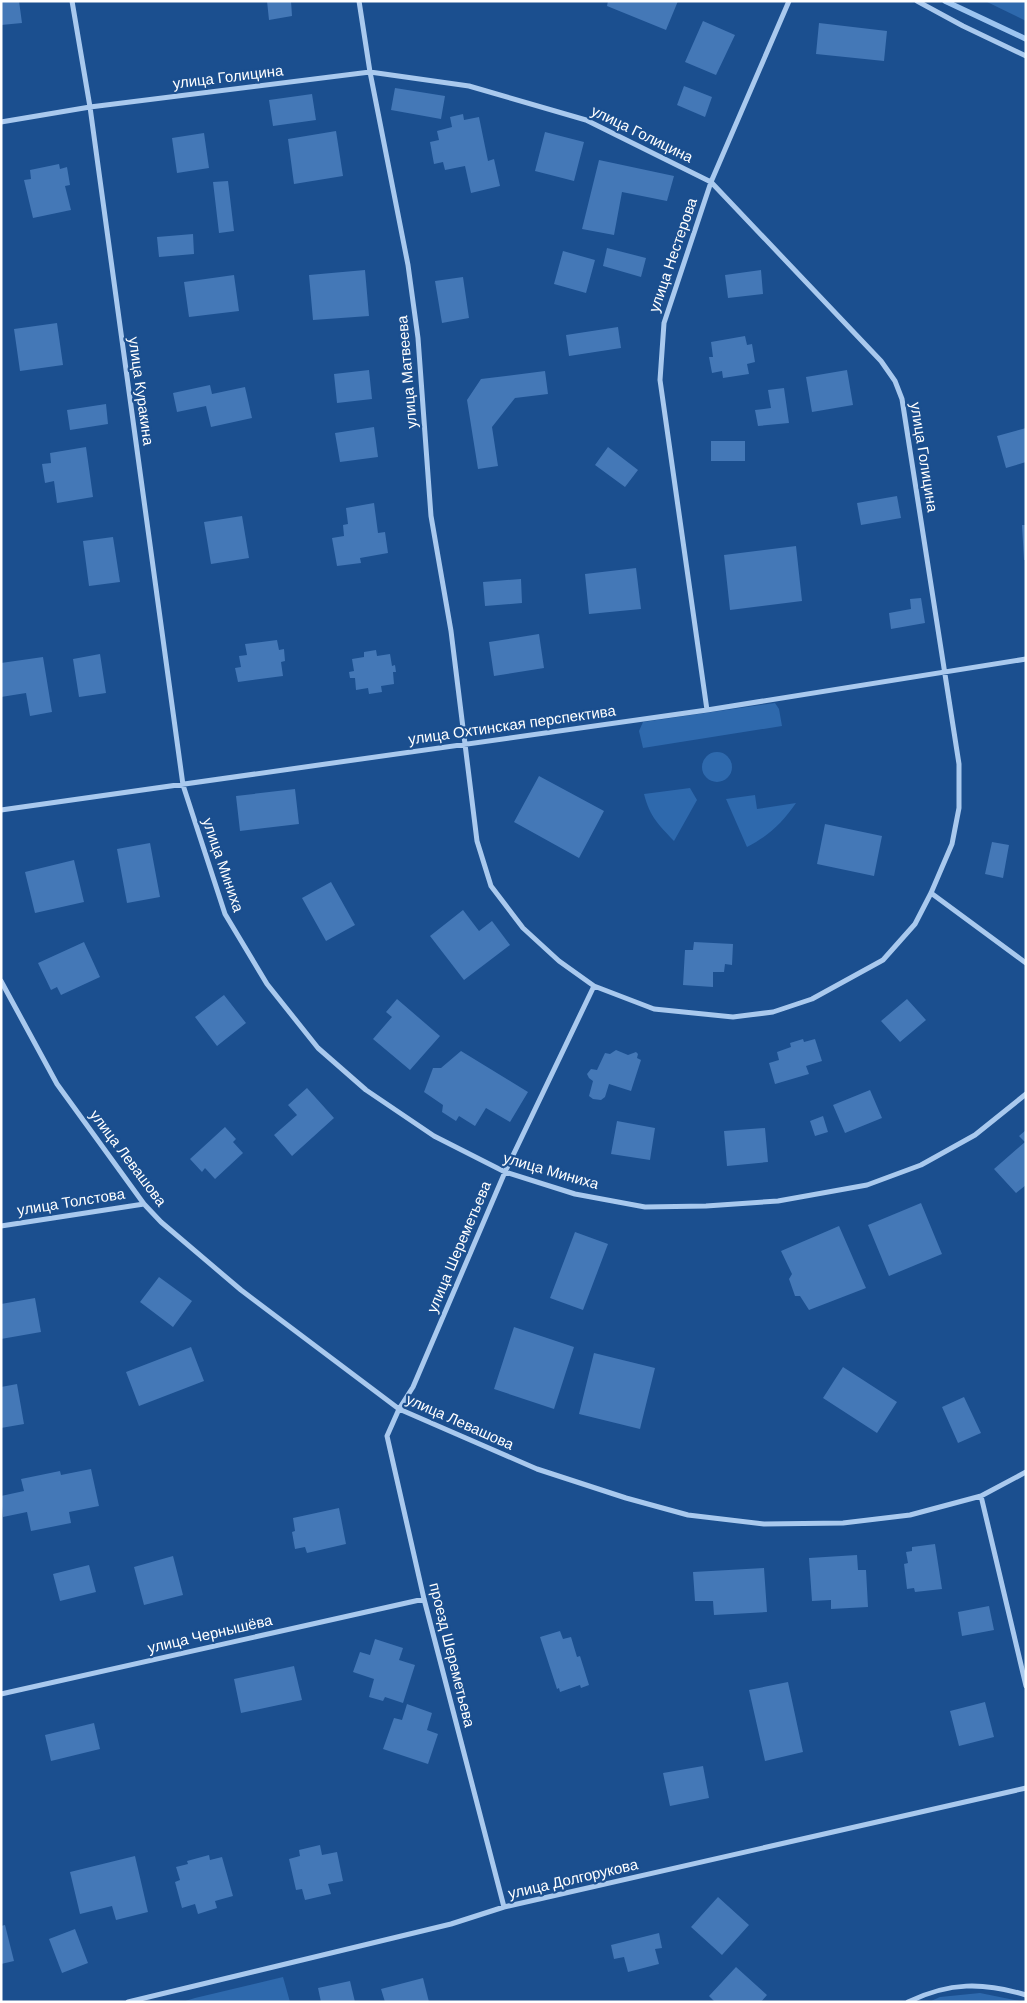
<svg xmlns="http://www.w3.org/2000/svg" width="1027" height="2003" font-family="'DM Sans',sans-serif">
  <rect width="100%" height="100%" fill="#1b4f8f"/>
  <path fill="#2e69ad" d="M985,1H1026V21Z
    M775,703L779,709L782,726L643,748L639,731L643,722Z
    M702 767a15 15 0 1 1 30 0a15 15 0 1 1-30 0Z
    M690,788L697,800L674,841C658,824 650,817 644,794Z
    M755,795L757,809L796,803C782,823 770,835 747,847L726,799Z
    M283,1977L290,2002H182L195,1998Z
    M980,1993L1024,2002H929L940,1997Z"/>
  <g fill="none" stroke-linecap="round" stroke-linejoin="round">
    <path stroke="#9cc4f0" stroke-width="5.5" d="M945,1L1026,39"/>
  </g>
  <path fill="#4478b7" d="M1,1H19L22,23L1,25Z
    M267,1H291L292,16L269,20Z
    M608,1H678L666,30L607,6Z
    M703,21L735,35L716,75L685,62Z
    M819,23L887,31L884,61L816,54Z
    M684,86L712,97L705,117L677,105Z
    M395,88L445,96L441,119L391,110Z
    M312,94L316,120L273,126L269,100Z
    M463,114L464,120L479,117L488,161L494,159L500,186L471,193L465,166L445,170L443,162L434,164L430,142L439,140L437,131L452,127L450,117Z
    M336,131L343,176L294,184L288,139Z
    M545,132L584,142L574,181L535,171Z
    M204,133L209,168L177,173L172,138Z
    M599,160L674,176L667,201L622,192L614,235L582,229Z
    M59,164L60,169L67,167L70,185L65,186L71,210L33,218L24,180L31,179L30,170Z
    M228,181L234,231L219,233L213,182Z
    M193,234L194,254L159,257L157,237Z
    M607,248L646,258L641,277L603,266Z
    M563,251L595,260L586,293L554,284Z
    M365,270L369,316L313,320L309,275Z
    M761,270L763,294L728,298L725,275Z
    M234,275L239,311L189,317L184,282Z
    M463,277L469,318L442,323L435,281Z
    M57,323L63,365L20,371L14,329Z
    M618,327L621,348L569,356L566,335Z
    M745,336L747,345L752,344L755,362L747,364L749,374L723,378L722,371L712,373L709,357H713L711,342Z
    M369,370L372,399L337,403L334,374Z
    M847,370L853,405L812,412L806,377Z
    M545,371L548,394L515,398L492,427L498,466L478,469L467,400L481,379Z
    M210,385L212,394L245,387L252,418L211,427L206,406L177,412L173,393Z
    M784,388L789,423L758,426L755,410L771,408L768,390Z
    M106,404L108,424L70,430L67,410Z
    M374,427L378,457L340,462L335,433Z
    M1026,428V462L1006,468L997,436Z
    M711,441H745V461H711Z
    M86,447L93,497L57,503L54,481L45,483L42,464L51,463L50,453Z
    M608,447L638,470L625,487L595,465Z
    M897,496L901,518L861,525L857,503Z
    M374,503L378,533L385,532L388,553L360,558L361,563L337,566L332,538L344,536L343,525L348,524L346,508Z
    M242,516L249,558L211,564L204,522Z
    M1022,525H1026V560H1024Z
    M113,537L120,582L89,586L83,541Z
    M796,546L802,601L730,610L724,555Z
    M636,568L641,609L589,614L585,574Z
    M521,579L522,603L485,606L483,582Z
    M921,598L925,623L891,629L889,613L911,609L910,599Z
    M539,634L544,668L494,676L489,642Z
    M277,640L279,650L284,649L285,661L281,662L283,676L238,682L235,668L241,667L239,656L247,655L245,644Z
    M376,650L377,656L390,654L392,666L395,665L396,672H393L394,684L381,686L382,692L369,694L368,688L356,690L355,678H350L349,672L354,671L352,659L364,657V652Z
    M100,654L106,693L79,697L73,659Z
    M43,657L52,712L30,716L26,693L1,697V663Z
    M539,776L604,811L579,858L514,822Z
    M295,789L299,824L240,831L236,796Z
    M825,824L882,836L874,876L817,864Z
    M992,842L1009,845L1003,878L985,874Z
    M150,843L160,897L127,903L117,849Z
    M74,860L84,902L35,913L25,872Z
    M331,882L355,925L326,941L302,898Z
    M463,910L479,931L492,921L510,945L464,980L430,936Z
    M84,942L100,977L61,995L57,987L51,990L38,963Z
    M694,942L733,944L732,965L725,964L724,972H713V987L683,985L685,950H693Z
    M224,995L246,1023L217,1046L195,1017Z
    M397,999L440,1036L410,1070L373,1039L392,1017L386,1012Z
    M907,999L926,1020L900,1042L881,1021Z
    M803,1039L804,1042L815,1039L822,1061L806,1066L809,1074L775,1084L769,1063L779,1060L777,1052L791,1047L790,1043Z
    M616,1050L628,1055L636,1052L638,1054L637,1058L641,1060L631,1091L609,1084L605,1097L601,1100L593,1099L589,1096L593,1081L589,1078L587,1074L591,1069L597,1070L605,1053L610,1054Z
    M461,1051L528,1092L510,1122L486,1108L475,1126L459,1116L456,1121L442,1112L443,1105L424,1092L433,1068H441Z
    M307,1088L334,1118L292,1156L274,1135L297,1115L288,1105Z
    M870,1090L882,1118L845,1133L833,1105Z
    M823,1116L828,1132L815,1136L810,1121Z
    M617,1121L655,1128L650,1160L611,1154Z
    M225,1127L236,1139L233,1142L243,1153L215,1179L205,1168L202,1172L190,1159Z
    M765,1128L768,1162L727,1166L724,1131Z
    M1026,1130V1185L1016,1193L994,1169L1025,1142L1019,1136Z
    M921,1203L942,1254L889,1276L868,1225Z
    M839,1226L866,1288L809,1310L800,1296H795L789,1279L792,1274L781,1251Z
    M575,1232L608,1244L583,1310L550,1298Z
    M159,1277L192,1301L173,1327L140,1302Z
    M35,1298L41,1332L1,1339V1304Z
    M514,1327L574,1347L554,1409L494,1389Z
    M191,1347L204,1381L139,1406L126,1372Z
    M594,1353L655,1368L640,1429L579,1414Z
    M843,1367L897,1402L877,1433L823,1398Z
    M17,1384L24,1424L1,1428V1387Z
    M964,1397L981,1433L958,1443L942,1407Z
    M91,1469L99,1506L69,1512L71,1523L31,1531L27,1512L3,1517L1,1496L24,1491L21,1479L60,1471L61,1475Z
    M339,1508L346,1544L307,1553L305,1547L295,1549L292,1532L295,1531L293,1518Z
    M935,1544L942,1589L915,1592L914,1588L907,1589L904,1564L908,1563L906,1552L912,1551V1547Z
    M857,1555L858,1570H866L868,1607L831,1609V1600L812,1601L809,1558Z
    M173,1556L183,1595L144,1605L134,1567Z
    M89,1565L96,1592L60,1601L53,1574Z
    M764,1568L767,1612L714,1615L713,1601H695L693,1572Z
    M989,1606L994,1630L962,1636L958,1612Z
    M560,1631L563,1639L571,1637L577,1657L580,1656L589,1685L581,1688L580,1685L560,1692L559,1688L557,1689L540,1637Z
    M375,1639L403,1648L399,1660L415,1665L403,1703L385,1697L383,1701L369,1697L374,1679L353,1672L360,1652L370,1655Z
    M294,1666L302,1700L241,1713L234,1679Z
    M788,1682L803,1752L765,1761L749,1690Z
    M985,1702L994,1737L959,1746L950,1711Z
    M407,1704L432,1713L427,1730L438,1734L428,1764L383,1749L394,1718L402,1720Z
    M94,1723L100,1749L51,1761L45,1735Z
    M703,1766L709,1798L670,1806L663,1773Z
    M320,1845L322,1855L337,1852L343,1881L328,1884L331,1894L305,1900L302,1889L296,1890L289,1859L300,1856L299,1850Z
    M209,1855L210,1860L222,1857L233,1896L215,1901L217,1908L198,1914L195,1904L182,1908L175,1882L180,1880L176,1867L188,1864L187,1861Z
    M135,1856L148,1912L116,1920L112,1906L80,1914L70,1872Z
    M718,1897L749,1925L722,1955L691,1927Z
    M5,1925L14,1961L1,1964V1926Z
    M75,1929L88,1963L62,1973L49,1939Z
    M659,1933L662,1948L655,1949L659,1964L628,1972L624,1957L614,1959L611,1945Z
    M736,1967L767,1995L761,2002H715L709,1996Z
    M423,1978L429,2002H385L381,1989Z
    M350,1981L355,2002H321L318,1988Z"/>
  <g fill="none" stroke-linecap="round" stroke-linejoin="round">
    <path stroke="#a9c9ee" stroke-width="5" d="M72,1L90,107L183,785L225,914L267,984L318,1048L366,1090L434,1136L505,1172L575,1194L645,1207L706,1206L778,1201L867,1185L921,1165L975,1135L1026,1094
      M917,1L963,26L1026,56
      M1,122L90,107L370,72L469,86L586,120L711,182L881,361L895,381L902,399L959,764V808L952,844L931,893L915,924L883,960L812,999L773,1012L733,1017L654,1009L594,986L559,961L523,928L491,886L477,841L451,631L431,516L418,338L408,265L370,72L359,1
      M707,710L660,380L664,323L711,182L789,1
      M1,810L707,710L1026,659
      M931,893L1026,963
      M1,981L57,1084L144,1204L161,1222L241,1290L399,1409L537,1469L626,1498L688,1515L764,1524L843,1523L910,1515L981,1496L1026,1472
      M1,1226L144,1204
      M981,1496L1026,1686
      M1,1694L424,1599
      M504,1907L424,1599L387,1436L399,1409L413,1387L505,1172L594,986
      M128,2002L451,1924L504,1907L1026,1788
      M908,2002C949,1982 983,1982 1026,1995"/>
  </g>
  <g text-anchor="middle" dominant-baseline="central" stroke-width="4.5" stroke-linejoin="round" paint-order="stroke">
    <g font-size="15" fill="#fff" stroke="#1b4f8f">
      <text transform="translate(228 77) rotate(-7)">улица Голицина</text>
      <text transform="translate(642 134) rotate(26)">улица Голицина</text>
      <text transform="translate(673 255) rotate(-71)">улица Нестерова</text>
      <text transform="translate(407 372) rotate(-95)">улица Матвеева</text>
      <text transform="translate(141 391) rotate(82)">улица Куракина</text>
      <text transform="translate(924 457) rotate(81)">улица Голицина</text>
      <text transform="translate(512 725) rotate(-8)">улица Охтинская перспектива</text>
      <text transform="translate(223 865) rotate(71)">улица Миниха</text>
      <text transform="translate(128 1158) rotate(53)">улица Левашова</text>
      <text transform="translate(551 1171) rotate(16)">улица Миниха</text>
      <text transform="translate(71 1202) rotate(-9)">улица Толстова</text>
      <text transform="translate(459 1247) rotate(-67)">улица Шереметьева</text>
      <text transform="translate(460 1422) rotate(24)">улица Левашова</text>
      <text transform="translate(210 1634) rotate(-13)">улица Чернышёва</text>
      <text transform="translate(452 1655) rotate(76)">проезд Шереметьева</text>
      <text transform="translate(573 1879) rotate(-13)">улица Долгорукова</text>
    </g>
  </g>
  <rect width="1027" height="2003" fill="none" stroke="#ffffff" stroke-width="5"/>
</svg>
